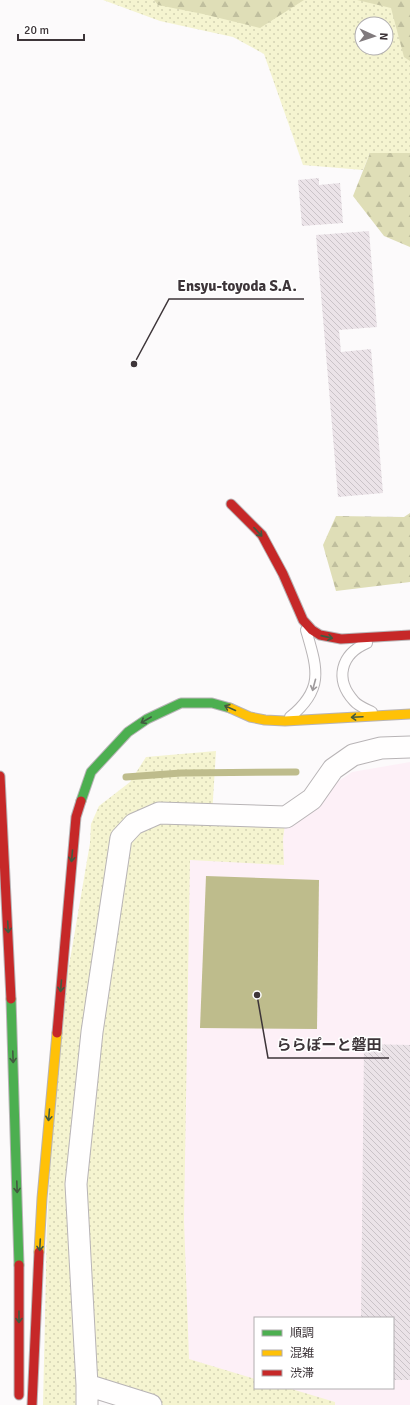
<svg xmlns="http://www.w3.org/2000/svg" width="410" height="1405" font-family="Signika,'Noto Sans JP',sans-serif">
  <defs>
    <pattern id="grass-dots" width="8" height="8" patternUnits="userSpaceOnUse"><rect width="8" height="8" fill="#f5f4d0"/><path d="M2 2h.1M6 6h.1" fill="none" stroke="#d3d2b3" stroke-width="1.8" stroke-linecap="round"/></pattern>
    <pattern id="forest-firs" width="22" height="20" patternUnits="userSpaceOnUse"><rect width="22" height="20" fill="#dfdeb7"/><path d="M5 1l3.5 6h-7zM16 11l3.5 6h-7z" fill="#c0bf9e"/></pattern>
    <pattern id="building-back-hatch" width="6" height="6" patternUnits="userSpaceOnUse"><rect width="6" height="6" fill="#ebe3e8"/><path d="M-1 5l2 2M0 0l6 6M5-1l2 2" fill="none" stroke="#cac3c8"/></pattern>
  </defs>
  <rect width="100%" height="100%" fill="#fcfafb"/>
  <path fill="#fdf0f7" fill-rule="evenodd" d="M410,762V1405H154L127,831L286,817L352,772ZM255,1318H393V1388H255Z"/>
  <path fill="url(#grass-dots)" fill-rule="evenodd" d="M103,0H410V153H370L363,170L303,165L264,54L233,37L160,21ZM362,24H386V48H362Z
    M216,751L212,815L286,817L283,839L284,865L190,860L184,1220L189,1359L255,1379V1388H288L335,1402V1405H153L87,1385L85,1405H43L47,1227L56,1042L90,843L91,824L99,806L130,782L146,757Z"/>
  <path fill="url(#forest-firs)" d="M154,0H304L260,28L203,14L158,5Z
    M357,0H410V61L404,57L391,8Z
    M370,153H410V247L384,236L353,196Z
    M410,513V582L336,591L323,545L336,516L404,517Z"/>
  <path fill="#bebc8c" d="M206,876L319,880L317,1029L200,1028Z"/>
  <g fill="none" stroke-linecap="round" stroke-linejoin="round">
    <path stroke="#bebc8c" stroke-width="7" d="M126,777L181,773L296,772"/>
  </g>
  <path fill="url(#building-back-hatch)" d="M319,178V185L340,183L343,223L302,226L298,180Z
    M369,231L377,327L339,330L341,352L371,349L383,493L338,497L316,235Z
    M364,1044L410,1045V1380H393V1318H361Z"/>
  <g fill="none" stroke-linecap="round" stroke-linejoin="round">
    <g stroke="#b8b4b6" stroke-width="12">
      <path id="lane" d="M367,643C341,654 334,679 354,701C358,706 366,709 372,712
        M290,717C325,689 317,668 306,630"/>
    </g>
    <g stroke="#b8b4b6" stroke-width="23">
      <path id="street" d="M87,1385L151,1405
        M87,1405V1385L76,1184L92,1032L121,838L134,824L159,813L286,817L312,799L333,769L353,755L381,748L410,747"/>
    </g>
    <g stroke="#b8b4b6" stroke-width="11">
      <path id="fast" d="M81,801L91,772L128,732L147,719L181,703H212L230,708
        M11,999L19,1265"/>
    </g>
    <g stroke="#b8b4b6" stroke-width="11">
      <path id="slow" d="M230,708L250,717L265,720L285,721L410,714
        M39,1252L42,1198L57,1033"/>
    </g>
    <g stroke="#b8b4b6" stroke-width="11">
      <path id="jam" d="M231,504L262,535L283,574L303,620L312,630L320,635L341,639L410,635
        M0,776L11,999
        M57,1033L76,817L81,801
        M19,1265V1395
        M32,1405L39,1252"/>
    </g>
    <use href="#lane" stroke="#fffefe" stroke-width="10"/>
    <use href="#street" stroke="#fffefe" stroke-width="21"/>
    <use href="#fast" stroke="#4caf50" stroke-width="9"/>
    <use href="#slow" stroke="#ffc107" stroke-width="9"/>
    <use href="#jam" stroke="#c62828" stroke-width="9"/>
  </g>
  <defs><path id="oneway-shaft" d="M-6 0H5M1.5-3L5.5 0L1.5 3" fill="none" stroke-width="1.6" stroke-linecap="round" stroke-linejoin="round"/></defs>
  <g stroke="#425a40">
    <use href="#oneway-shaft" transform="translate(258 532) rotate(47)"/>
    <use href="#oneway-shaft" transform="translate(327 637) rotate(13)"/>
    <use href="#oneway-shaft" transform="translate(230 708) rotate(-156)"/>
    <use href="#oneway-shaft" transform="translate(357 717) rotate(177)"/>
    <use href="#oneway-shaft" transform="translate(146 720) rotate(150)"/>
    <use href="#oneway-shaft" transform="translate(72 856) rotate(95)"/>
    <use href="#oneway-shaft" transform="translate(8 927) rotate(87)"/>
    <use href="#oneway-shaft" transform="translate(61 986) rotate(95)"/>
    <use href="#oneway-shaft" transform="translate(13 1057) rotate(88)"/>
    <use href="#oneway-shaft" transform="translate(49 1115) rotate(95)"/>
    <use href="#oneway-shaft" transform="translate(17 1187) rotate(88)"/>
    <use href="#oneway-shaft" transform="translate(40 1245) rotate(93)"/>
    <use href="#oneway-shaft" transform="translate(19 1317) rotate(90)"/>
  </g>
  <use stroke="#9e9a9c" href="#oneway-shaft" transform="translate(314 685) rotate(105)"/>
  <path fill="none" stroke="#3d3539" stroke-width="1.5" d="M134 364L169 299H304M257 995L268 1058H389"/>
  <g fill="#3d3539" stroke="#fff" stroke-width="1.5">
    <circle cx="134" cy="364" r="4"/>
    <circle cx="257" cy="995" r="4"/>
  </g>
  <g font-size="15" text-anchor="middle" font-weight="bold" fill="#3d3539" stroke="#fff" stroke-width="3" stroke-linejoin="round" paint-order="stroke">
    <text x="237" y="291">Ensyu-toyoda S.A.</text>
    <text x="329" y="1050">ららぽーと磐田</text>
  </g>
  <rect x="254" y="1317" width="140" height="72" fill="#ffffff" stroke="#b1aeb0"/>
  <rect x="262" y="1330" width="20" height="6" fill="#4caf50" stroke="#b1aeb0"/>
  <text x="290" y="1337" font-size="12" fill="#3d3539">順調</text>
  <rect x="262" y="1350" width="20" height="6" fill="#ffc107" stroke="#b1aeb0"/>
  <text x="290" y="1357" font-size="12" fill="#3d3539">混雑</text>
  <rect x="262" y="1370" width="20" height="6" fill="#c62828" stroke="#b1aeb0"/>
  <text x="290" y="1377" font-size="12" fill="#3d3539">渋滞</text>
  <g transform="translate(374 36) rotate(93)"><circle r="19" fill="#ffffff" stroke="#b1aeb0"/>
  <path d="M0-3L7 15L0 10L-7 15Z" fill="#807a7d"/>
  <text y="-6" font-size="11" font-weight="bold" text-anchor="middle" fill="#3d3539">N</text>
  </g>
  <path d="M18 34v6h66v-6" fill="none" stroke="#3d3539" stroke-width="2"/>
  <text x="24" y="34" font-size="12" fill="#3d3539" stroke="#ffffff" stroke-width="3" paint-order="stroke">20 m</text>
</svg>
